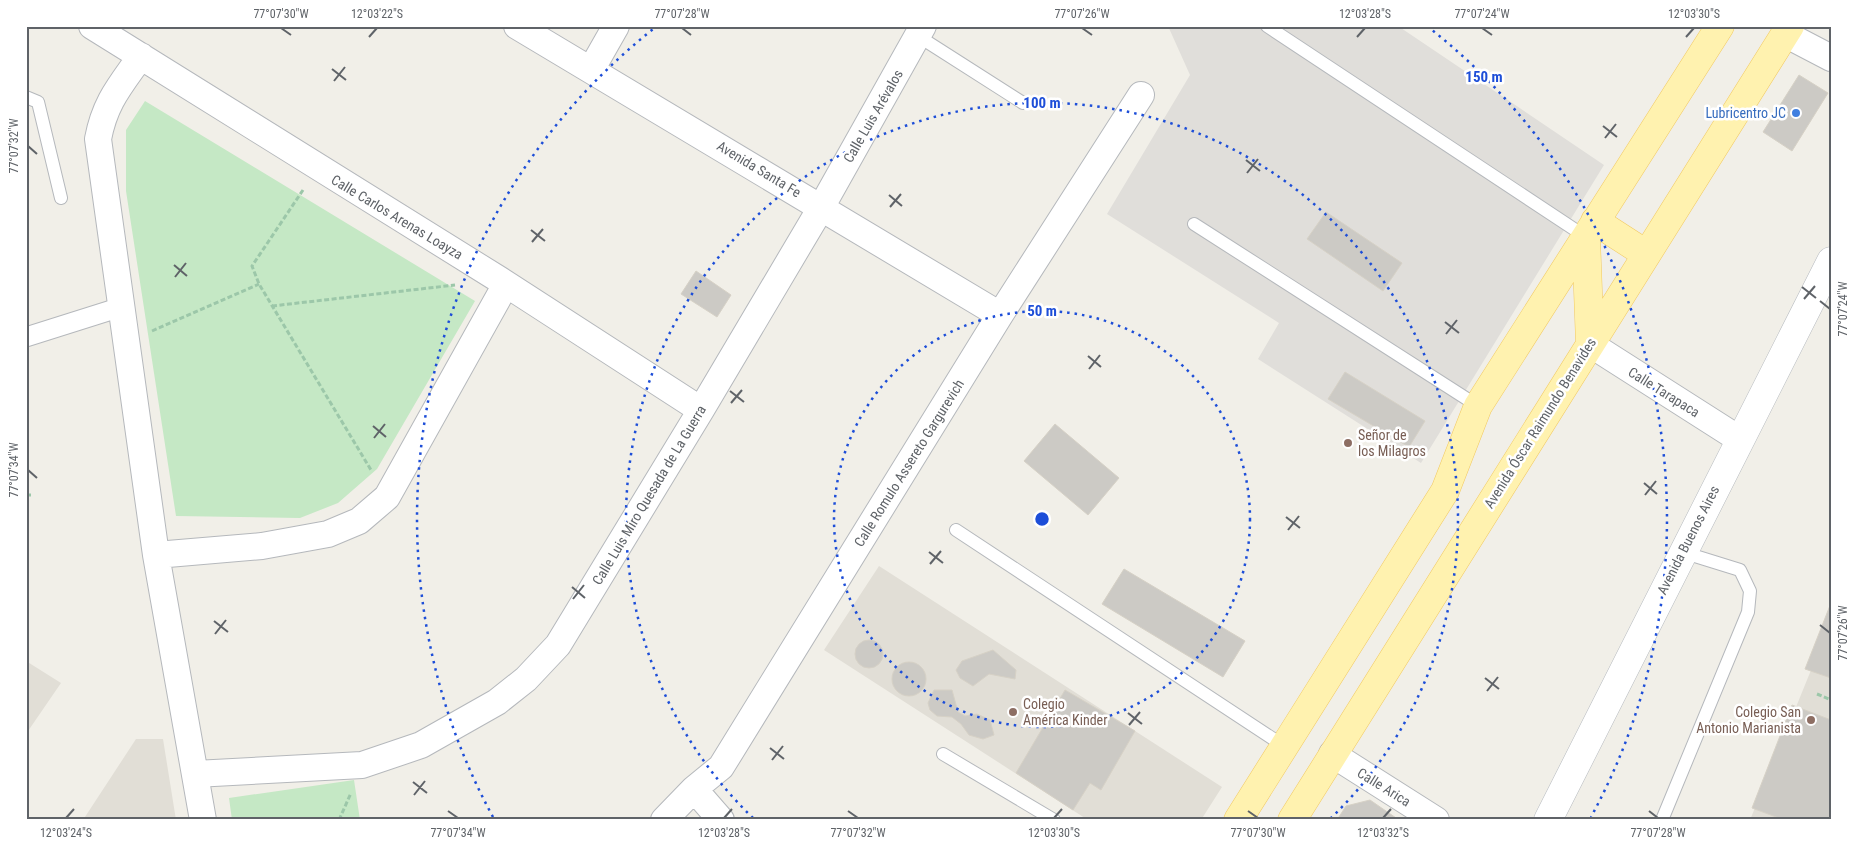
<svg xmlns="http://www.w3.org/2000/svg" width="1857" height="846" font-family="'Roboto Condensed',sans-serif">
  <rect width="100%" height="100%" fill="#f1efe8"/>
  <path fill="#e0deda" d="M1168,26H1398L1604,165L1421,463L1258,359L1279,323L1107,214L1190,75Z"/>
  <path fill="#e1ded6" d="M879,566L1222,787L1201,820H1088L824,650Z
    M1831,621V820H1750Z
    M26,661L61,683L26,734Z
    M136,739H163L176,820H83Z"/>
  <path fill="#c5e8c5" d="M145,101L475,301L377,469L338,503L300,518L176,516L126,191V130Z
    M354,780L360,820H232L229,798Z"/>
  <path fill="#cccac5" stroke="#d6d1c6" d="M1799,75L1828,93L1792,151L1763,132Z
    M1326,212L1402,263L1383,291L1307,239Z
    M696,271L731,295L717,317L681,294Z
    M1345,372L1425,421L1409,447L1328,399Z
    M1055,424L1119,478L1088,515L1024,461Z
    M1124,569L1245,641L1223,677L1102,604Z
    M1831,603V678L1805,669Z
    M855 654a14 14 0 1 1 28 0a14 14 0 1 1-28 0Z
    M993,650L1016,670L1015,679L989,674L973,686L960,678L956,670L962,661Z
    M892 679a17 17 0 1 1 34 0a17 17 0 1 1-34 0Z
    M934,690H952L958,712L965,716L977,714L990,720L994,735L983,739L969,735L961,724L952,717L937,716L930,710L928,703Z
    M1065,690L1135,731L1101,790L1090,783L1073,810L1016,773Z
    M1792,705L1831,720L1830,820H1784L1752,808Z
    M1370,800L1399,820H1337L1346,806Z"/>
  <g fill="none" stroke-linecap="round" stroke-linejoin="round">
    <g stroke="#b5b8bc" stroke-width="14">
      <path id="service" d="M1267,26L1586,237
        M918,36L1023,103
        M26,97L38,102L61,198
        M1194,224L1478,406
        M956,530L1284,746
        M943,754L1054,820
        M1662,820L1748,612L1750,591L1740,570L1682,552"/>
    </g>
    <g stroke="#b5b8bc" stroke-width="21">
      <path id="pedestrian" d="M26,337L121,307"/>
    </g>
    <g stroke="#b5b8bc" stroke-width="28">
      <path id="minor" d="M92,26L500,280L701,410
        M517,26L1000,315
        M1785,34L1831,58
        M141,56C120,86 105,102 98,139L156,555L203,820
        M591,70L616,26
        M1590,344L1739,439
        M156,555L262,546L328,534L359,521L387,497L506,284
        M1332,754L1436,820
        M195,774L362,765L421,745L497,702L526,679L558,645L701,410L822,206L923,26
        M694,789L721,820
        M664,820L694,789L721,767L1000,315L1141,95"/>
    </g>
    <g stroke="#b6babf" stroke-width="29">
      <path id="secondary" d="M1548,820L1831,261"/>
    </g>
    <g stroke="#f2c960" stroke-width="29">
      <path id="primary" d="M1595,221L1646,254
        M1586,237L1590,344
        M1238,820L1445,491L1478,406L1720,26
        M1292,820L1790,26"/>
    </g>
    <path stroke="#9cc7a9" stroke-width="3" stroke-dasharray="5 2.5" stroke-linecap="butt" d="M303,190L252,266L259,284L371,470
      M272,306L455,285
      M152,331L259,284
      M26,495H31
      M1817,694L1831,700
      M339,820L351,793"/>
    <use href="#service" stroke="#fff" stroke-width="12"/>
    <use href="#pedestrian" stroke="#fff" stroke-width="19"/>
    <use href="#minor" stroke="#fff" stroke-width="26"/>
    <use href="#secondary" stroke="#fff" stroke-width="28"/>
    <use href="#primary" stroke="#fff2af" stroke-width="28"/>
  </g>
  <path fill="none" stroke="#5f6368" stroke-width="2" d="M281,28L291,35M682,28L691,35M1082,28L1092,35M1482,28L1492,35M369,37L377,28M1357,37L1365,28M1686,37L1694,28M332,69L346,80M334,81L345,67M1603,126L1617,137M1605,138L1616,124M28,146L37,154M1246,160L1260,171M1247,173L1258,159M889,195L902,206M890,207L901,194M531,230L545,241M532,242L543,229M174,265L187,276M175,277L186,263M1802,287L1816,298M1804,299L1815,286M1820,301L1830,309M1445,322L1459,333M1446,334L1457,320M1088,356L1101,367M1089,369L1100,355M730,391L744,402M731,403L742,390M373,426L386,437M374,438L385,424M28,470L37,478M1644,483L1657,494M1645,495L1656,481M1286,517L1300,528M1288,530L1299,516M929,552L943,563M930,564L941,551M572,587L585,598M573,599L584,585M214,621L228,632M1820,625L1830,633M215,634L226,620M1485,678L1499,689M1487,691L1498,677M1128,713L1142,724M1129,725L1140,712M770,748L784,759M772,760L783,746M413,782L427,793M414,795L425,781M448,811L458,818M848,811L858,818M1248,811L1258,818M1649,811L1658,818M66,818L74,809M724,818L732,809M1054,818L1062,809M1383,818L1391,809"/>
  <g fill="none" stroke="#1d4ed8" stroke-width="2.5" stroke-dasharray="2.5 5">
    <circle cx="1042" cy="519" r="208"/>
    <path d="M753 818A416 416 0 1 1 1331 818"/>
    <path d="M493 817A625 625 0 0 1 657 26M1427 26A625 625 0 0 1 1591 817"/>
  </g>
  <circle fill="#3f7fe0" stroke="#fff" stroke-width="2" cx="1796" cy="113" r="5"/>
  <g fill="#8d6e63" stroke="#fff" stroke-width="2">
    <circle cx="1348" cy="443" r="5"/>
    <circle cx="1013" cy="712" r="5"/>
    <circle cx="1811" cy="720" r="5"/>
  </g>
  <g text-anchor="middle" dominant-baseline="central" stroke-width="5" stroke-linejoin="round" paint-order="stroke">
    <g font-size="14" fill="#366cbe" stroke="#fff" text-anchor="end">
      <text x="1786" y="113">Lubricentro JC</text>
    </g>
    <g font-size="14" fill="#5f6368" stroke="#fff">
      <text transform="translate(873 116) rotate(-60)">Calle Luis Arévalos</text>
      <text transform="translate(759 169) rotate(31)">Avenida Santa Fe</text>
      <text transform="translate(397 217) rotate(31)">Calle Carlos Arenas Loayza</text>
      <text transform="translate(1664 392) rotate(32)">Calle Tarapaca</text>
      <text transform="translate(1540 423) rotate(-58)">Avenida Óscar Raimundo Benavides</text>
      <text transform="translate(909 463) rotate(-58)">Calle Romulo Assereto Gargurevich</text>
      <text transform="translate(649 495) rotate(-59)">Calle Luis Miro Quesada de La Guerra</text>
      <text transform="translate(1688 540) rotate(-63)">Avenida Buenos Aires</text>
      <text transform="translate(1384 787) rotate(32)">Calle Arica</text>
    </g>
    <g font-size="14" fill="#785e54" stroke="#fff" text-anchor="start">
      <text x="1358" y="435">Señor de<tspan x="1358" dy="16">los Milagros</tspan></text>
      <text x="1023" y="704">Colegio<tspan x="1023" dy="16">América Kinder</tspan></text>
      <text x="1801" y="712" text-anchor="end">Colegio San<tspan x="1801" dy="16">Antonio Marianista</tspan></text>
    </g>
  </g>
  <circle cx="1042" cy="519" r="8" fill="#1d4ed8" stroke="#fff" stroke-width="2.5"/>
  <g font-size="15" text-anchor="middle" font-weight="bold" fill="#1d4ed8" stroke="#fff" stroke-width="5" stroke-linejoin="round" paint-order="stroke">
    <text x="1484" y="82">150 m</text>
    <text x="1042" y="108">100 m</text>
    <text x="1042" y="316">50 m</text>
  </g>
  <rect width="1857" height="846" fill="none" stroke="#ffffff" stroke-width="55"/>
  <rect x="28" y="28" width="1802" height="790" fill="none" stroke="#5f6368" stroke-width="2"/>
  <g font-size="12" text-anchor="middle" fill="#5f6368">
    <text x="281" y="18">77°07'30"W</text>
    <text x="377" y="18">12°03'22"S</text>
    <text x="682" y="18">77°07'28"W</text>
    <text x="1082" y="18">77°07'26"W</text>
    <text x="1365" y="18">12°03'28"S</text>
    <text x="1482" y="18">77°07'24"W</text>
    <text x="1694" y="18">12°03'30"S</text>
    <text transform="translate(14 146) rotate(-90)" y="4">77°07'32"W</text>
    <text transform="translate(1843 309) rotate(-90)" y="4">77°07'24"W</text>
    <text transform="translate(14 470) rotate(-90)" y="4">77°07'34"W</text>
    <text transform="translate(1843 633) rotate(-90)" y="4">77°07'26"W</text>
    <text x="66" y="837">12°03'24"S</text>
    <text x="458" y="837">77°07'34"W</text>
    <text x="724" y="837">12°03'28"S</text>
    <text x="858" y="837">77°07'32"W</text>
    <text x="1054" y="837">12°03'30"S</text>
    <text x="1258" y="837">77°07'30"W</text>
    <text x="1383" y="837">12°03'32"S</text>
    <text x="1658" y="837">77°07'28"W</text>
  </g>
</svg>
